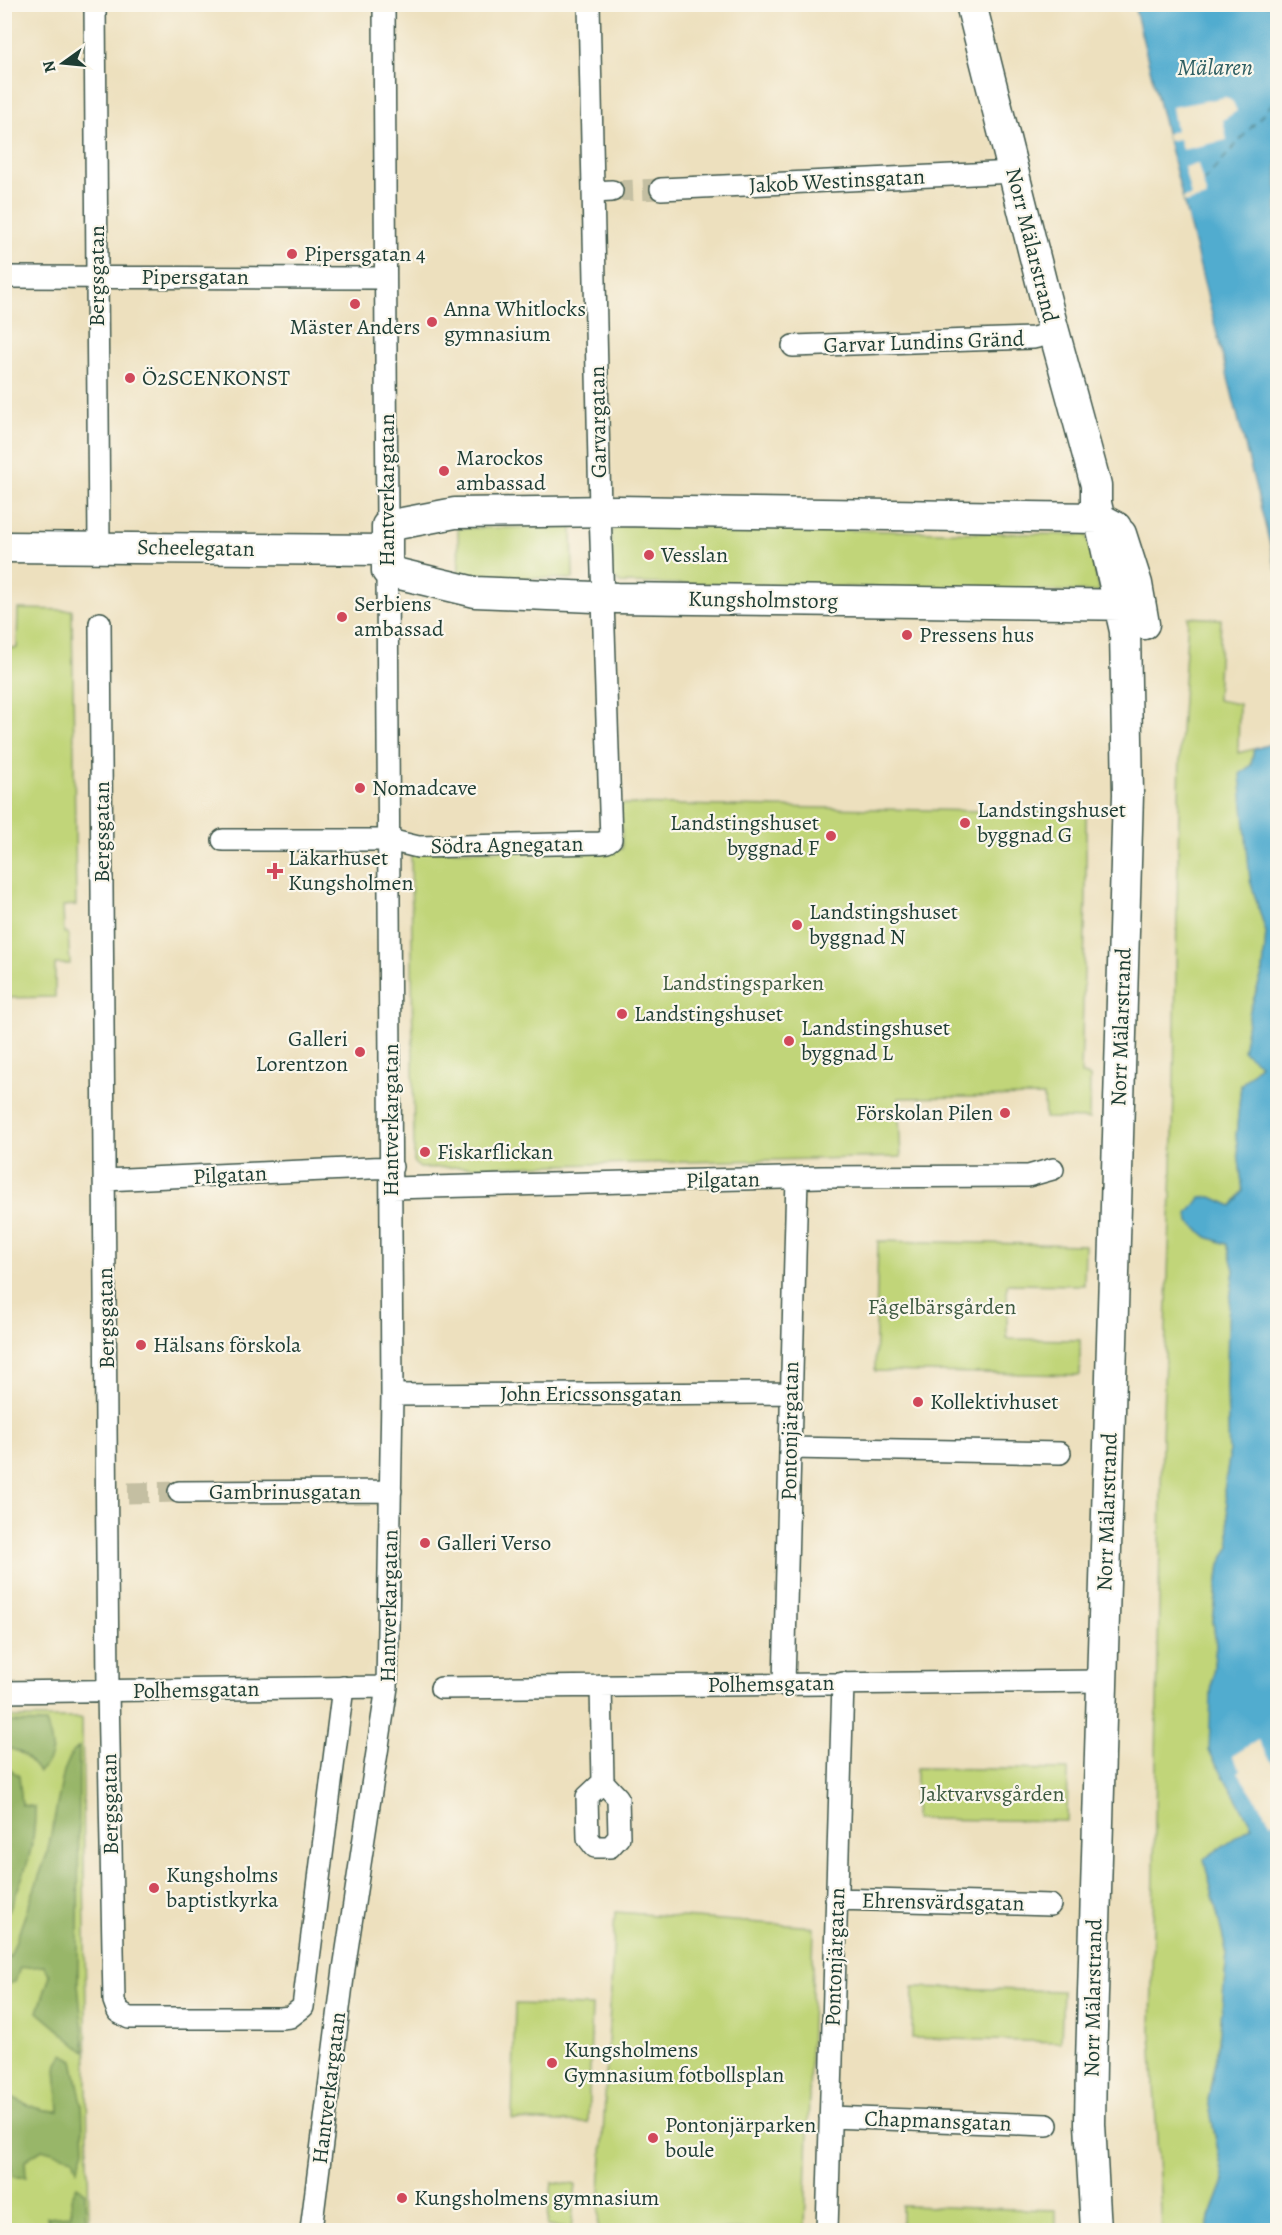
<svg xmlns="http://www.w3.org/2000/svg" width="1282" height="2235" font-family="Alegreya,serif">
  <rect width="100%" height="100%" fill="#fbf7ec"/>
  <filter id="ink" filterUnits="userSpaceOnUse"><feTurbulence type="fractalNoise" baseFrequency=".0167" numOctaves="2"/><feDisplacementMap in="SourceGraphic" scale="12" xChannelSelector="R" yChannelSelector="G"/><feConvolveMatrix kernelMatrix="1 2 1 2 8 2 1 2 1" color-interpolation-filters="sRGB"/></filter>
  <filter id="wash" filterUnits="userSpaceOnUse"><feTurbulence type="fractalNoise" baseFrequency=".008" numOctaves="4" result="noise"/><feDisplacementMap in="SourceGraphic" scale="24" xChannelSelector="R" yChannelSelector="G"/><feGaussianBlur stdDeviation="1.35" result="paint"/><feColorMatrix in="noise" values="0 0 0 0 0 0 0 0 0 0 0 0 0 0 0 0 0 1.4 0 .05"/><feComposite in="paint" operator="in"/></filter>
  <g filter="url(#wash)">
    <rect width="100%" height="100%" fill="#ede0be"/>
    <path fill="#c1d579" stroke="#708956" stroke-width="1.5" d="M620,525L1087,535L1100,592L620,583L611,575V532Z
      M572,527L573,579L459,577L458,528Z
      M18,609L72,610L76,905L63,906L64,933H68L70,964H55V997L5,998L4,648H17Z
      M1188,617L1221,619L1217,700L1239,704L1238,753L1254,749L1251,765L1250,880L1266,932L1263,971L1250,1010L1260,1064L1241,1085L1236,1136L1243,1191L1232,1206L1212,1197L1198,1229L1207,1237L1227,1244L1234,1270L1228,1316L1227,1386L1229,1459L1224,1491L1227,1504L1230,1546L1220,1564L1213,1621L1216,1645L1211,1694L1252,1826L1204,1859L1227,1954L1219,2041L1208,2100L1224,2181L1210,2218L1208,2230H1162L1151,2032L1162,1438L1173,1138L1180,747Z
      M621,804L1086,813V896L1081,1074L1090,1077L1089,1119L1045,1118L1044,1096L898,1098L901,1157L420,1168L414,1163L411,851L622,849Z
      M878,1241L1085,1245L1084,1285L1007,1284V1339L1080,1340V1375L875,1371Z
      M5,1718H82L89,2230H5Z
      M916,1768L1068,1770L1067,1821L915,1819Z
      M615,1912L814,1927L805,2230H598Z
      M913,1987L1063,1991L1061,2042L912,2038Z
      M515,2004L592,2006L588,2123L512,2120Z
      M552,2182L576,2185L571,2229L547,2226Z
      M902,2206L1056,2210V2230H902Z"/>
    <path fill="#98b669" stroke="#5c7a4e" stroke-width="1.5" d="M5,1722L46,1723C53,1743 57,1756 39,1772C31,1761 19,1747 5,1749Z
      M79,1747L78,1985L85,2052L38,2012L50,1975L44,1966L20,1968L15,1982L4,1985L5,1955L10,1957L47,1854L64,1771L72,1753Z
      M5,1766L19,1776L22,1805L35,1807C36,1847 24,1875 9,1911L4,1908Z
      M63,2054L73,2060L82,2103L84,2150L77,2170L73,2158L42,2149L25,2160L26,2177H13L9,2158L5,2159V2119L8,2118L5,2110V2091L6,2094C24,2103 38,2112 59,2111L56,2068Z
      M77,2186L85,2192L86,2230H64V2227L48,2222L47,2217L72,2215L71,2198Z"/>
    <path fill="#51accf" stroke="#387482" stroke-width="1.5" d="M1134,5H1277V572Z
      M1277,742V2230H1208L1210,2218L1224,2181L1208,2100L1219,2041L1227,1954L1204,1859L1252,1826L1209,1751L1211,1694L1216,1645L1213,1621L1220,1564L1230,1546L1227,1504L1224,1491L1229,1459L1227,1386L1228,1316L1234,1270L1227,1244L1207,1237L1189,1222L1188,1214L1200,1198L1212,1197L1232,1206L1243,1191L1236,1136L1241,1085L1260,1064L1243,1051L1250,1010L1263,971L1266,932L1250,880L1240,774L1251,765L1254,749Z"/>
    <path fill="#ede0be" d="M1226,97L1233,102L1237,111L1223,120L1227,140L1182,150L1179,139L1168,141L1167,134L1176,130L1172,107Z
      M1198,164L1207,197L1184,203L1183,198L1191,196L1184,167Z
      M1258,1740L1277,1771V1819L1271,1823L1238,1772L1241,1770L1232,1756Z"/>
    <g fill="none" stroke-linecap="round" stroke-linejoin="round">
      <path stroke="#2e5e62" stroke-width="1.5" stroke-dasharray="8 6" stroke-linecap="butt" d="M1203,182L1278,97"/>
    </g>
  </g>
  <g filter="url(#ink)">
    <g fill="none" stroke-linecap="round" stroke-linejoin="round">
      <path stroke="#c4bfa2" stroke-width="21" stroke-dasharray="21 10" stroke-linecap="butt" d="M612,191L661,189
        M128,1493L179,1492"/>
      <g stroke="#3e5549" stroke-width="24">
        <path id="street" d="M95,4L99,547
          M384,4L387,526
          M661,189L1014,172
          M593,192L612,191
          M4,277L385,278
          M793,346L1033,338L1055,333
          M100,623L108,1691L114,2001L118,2012L129,2018H281L290,2017L303,2007L343,1687
          M223,840H389L418,847L600,843L607,842L611,839L600,511L589,4
          M104,1180L392,1167
          M392,1188L820,1177L1028,1176L1053,1169
          M392,1395L791,1393
          M790,1448L1060,1453
          M179,1492L391,1491
          M784,1684L797,1178
          M601,1686L603,1782L618,1798L619,1837L610,1847H595L588,1838L587,1797L603,1782
          M441,1688L1102,1681
          M4,1692L387,1687
          M836,1899L1050,1905
          M830,2117L1047,2125
          M311,2230L344,1969L387,1687L392,1395L387,571
          M827,2230L843,1683"/>
      </g>
      <g stroke="#3e5549" stroke-width="33">
        <path id="secondary" d="M971,4L1049,313L1096,485V503L1125,631L1128,794L1091,2062L1090,2124L1096,2230
          M1116,527L1099,518L617,511L455,513L387,526V571L475,592L617,598L1138,605
          M1121,534L1137,584L1144,624
          M4,547L387,550"/>
      </g>
      <use href="#street" stroke="#fff" stroke-width="21"/>
      <use href="#secondary" stroke="#fff" stroke-width="30"/>
    </g>
  </g>
  <g fill="#d1495b" stroke="#fbf7ec" stroke-width="2">
    <circle cx="292" cy="254" r="6"/>
    <circle cx="355" cy="304" r="6"/>
    <circle cx="432" cy="322" r="6"/>
    <circle cx="130" cy="378" r="6"/>
    <circle cx="444" cy="471" r="6"/>
    <circle cx="649" cy="555" r="6"/>
    <circle cx="342" cy="617" r="6"/>
    <circle cx="907" cy="635" r="6"/>
    <circle cx="360" cy="788" r="6"/>
    <circle cx="965" cy="823" r="6"/>
    <circle cx="831" cy="836" r="6"/>
    <path d="M272 862h6v6h6v6h-6v6h-6v-6h-6v-6h6z"/>
    <circle cx="797" cy="925" r="6"/>
    <circle cx="622" cy="1014" r="6"/>
    <circle cx="789" cy="1041" r="6"/>
    <circle cx="360" cy="1052" r="6"/>
    <circle cx="1005" cy="1113" r="6"/>
    <circle cx="425" cy="1152" r="6"/>
    <circle cx="141" cy="1345" r="6"/>
    <circle cx="918" cy="1402" r="6"/>
    <circle cx="425" cy="1543" r="6"/>
    <circle cx="154" cy="1888" r="6"/>
    <circle cx="552" cy="2063" r="6"/>
    <circle cx="653" cy="2138" r="6"/>
    <circle cx="402" cy="2198" r="6"/>
  </g>
  <g text-anchor="middle" dominant-baseline="central" stroke-width="4.5" stroke-linejoin="round" paint-order="stroke">
    <g font-size="22" fill="#1f3d34" stroke="#fbf7ec">
      <text transform="translate(837 181) rotate(-3)">Jakob Westinsgatan</text>
      <text transform="translate(1032 245) rotate(76)">Norr Mälarstrand</text>
      <text transform="translate(97 276) rotate(-90)">Bergsgatan</text>
      <text x="195" y="277">Pipersgatan</text>
      <text transform="translate(924 342) rotate(-2)">Garvar Lundins Gränd</text>
      <text transform="translate(598 422) rotate(-91)">Garvargatan</text>
      <text transform="translate(387 490) rotate(-90)">Hantverkargatan</text>
      <text transform="translate(196 548) rotate(1)">Scheelegatan</text>
      <text transform="translate(763 600) rotate(1)">Kungsholmstorg</text>
      <text transform="translate(102 832) rotate(-90)">Bergsgatan</text>
      <text transform="translate(507 845) rotate(-1)">Södra Agnegatan</text>
      <text transform="translate(1121 1027) rotate(-88)">Norr Mälarstrand</text>
      <text transform="translate(391 1120) rotate(-90)">Hantverkargatan</text>
      <text transform="translate(230 1175) rotate(-3)">Pilgatan</text>
      <text transform="translate(723 1180) rotate(-1)">Pilgatan</text>
      <text transform="translate(106 1318) rotate(-91)">Bergsgatan</text>
      <text x="591" y="1394">John Ericssonsgatan</text>
      <text transform="translate(790 1431) rotate(-89)">Pontonjärgatan</text>
      <text x="285" y="1492">Gambrinusgatan</text>
      <text transform="translate(1107 1512) rotate(-88)">Norr Mälarstrand</text>
      <text transform="translate(389 1606) rotate(-89)">Hantverkargatan</text>
      <text transform="translate(771 1684) rotate(-1)">Polhemsgatan</text>
      <text transform="translate(196 1690) rotate(-1)">Polhemsgatan</text>
      <text transform="translate(110 1804) rotate(-91)">Bergsgatan</text>
      <text transform="translate(943 1902) rotate(1)">Ehrensvärdsgatan</text>
      <text transform="translate(835 1957) rotate(-88)">Pontonjärgatan</text>
      <text transform="translate(1093 1998) rotate(-89)">Norr Mälarstrand</text>
      <text transform="translate(329 2088) rotate(-83)">Hantverkargatan</text>
      <text transform="translate(938 2121) rotate(2)">Chapmansgatan</text>
    </g>
    <g font-size="22" fill="#1f3d34" stroke="#fbf7ec" text-anchor="start">
      <text x="304" y="254">Pipersgatan 4</text>
      <text x="444" y="309">Anna Whitlocks<tspan x="444" dy="25">gymnasium</tspan></text>
      <text x="355" y="327" text-anchor="middle">Mäster Anders</text>
      <text x="142" y="378">Ö2SCENKONST</text>
      <text x="456" y="458">Marockos<tspan x="456" dy="25">ambassad</tspan></text>
      <text x="661" y="555">Vesslan</text>
      <text x="354" y="604">Serbiens<tspan x="354" dy="25">ambassad</tspan></text>
      <text x="919" y="635">Pressens hus</text>
      <text x="372" y="788">Nomadcave</text>
      <text x="977" y="810">Landstingshuset<tspan x="977" dy="25">byggnad G</tspan></text>
      <text x="819" y="823" text-anchor="end">Landstingshuset<tspan x="819" dy="25">byggnad F</tspan></text>
      <text x="288" y="858">Läkarhuset<tspan x="288" dy="25">Kungsholmen</tspan></text>
      <text x="809" y="912">Landstingshuset<tspan x="809" dy="25">byggnad N</tspan></text>
      <text x="634" y="1014">Landstingshuset</text>
      <text x="801" y="1028">Landstingshuset<tspan x="801" dy="25">byggnad L</tspan></text>
      <text x="348" y="1039" text-anchor="end">Galleri<tspan x="348" dy="25">Lorentzon</tspan></text>
      <text x="993" y="1113" text-anchor="end">Förskolan Pilen</text>
      <text x="437" y="1152">Fiskarflickan</text>
      <text x="153" y="1345">Hälsans förskola</text>
      <text x="930" y="1402">Kollektivhuset</text>
      <text x="437" y="1543">Galleri Verso</text>
      <text x="166" y="1875">Kungsholms<tspan x="166" dy="25">baptistkyrka</tspan></text>
      <text x="564" y="2050">Kungsholmens<tspan x="564" dy="25">Gymnasium fotbollsplan</tspan></text>
      <text x="665" y="2125">Pontonjärparken<tspan x="665" dy="25">boule</tspan></text>
      <text x="414" y="2198">Kungsholmens gymnasium</text>
    </g>
    <g font-size="22" fill="#3f5b42" stroke="#fbf7ec">
      <text x="743" y="983">Landstingsparken</text>
      <text x="942" y="1307">Fågelbärsgården</text>
      <text x="992" y="1794">Jaktvarvsgården</text>
    </g>
    <g font-size="24" font-style="italic" fill="#2e5e62" stroke="#fbf7ec">
      <text x="1215" y="67">Mälaren</text>
    </g>
  </g>
  <rect width="1282" height="2235" fill="none" stroke="#fbf7ec" stroke-width="24"/>
  <g transform="translate(63 63) rotate(255)" stroke="#fbf7ec" stroke-width="4.5" paint-order="stroke">
  <path d="M0-4.5L10 22L0 15L-10 22Z" fill="#1f3d34"/>
  <text y="-9" font-size="16" font-weight="bold" text-anchor="middle" fill="#1f3d34">N</text>
  </g>
</svg>
